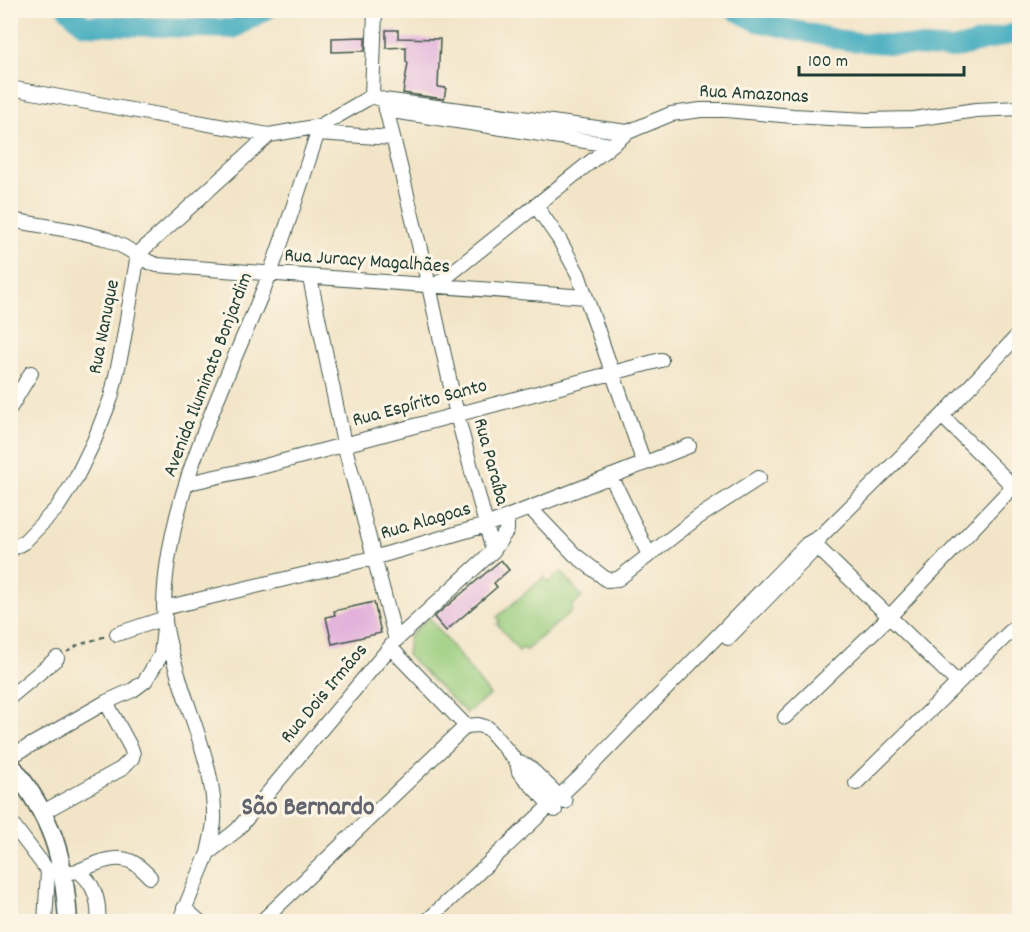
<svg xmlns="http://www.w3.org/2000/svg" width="1030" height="932" font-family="Dekko,sans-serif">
  <rect width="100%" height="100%" fill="#fcf5e5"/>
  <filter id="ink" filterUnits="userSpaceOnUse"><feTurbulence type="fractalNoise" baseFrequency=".0167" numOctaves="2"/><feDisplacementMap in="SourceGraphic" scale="12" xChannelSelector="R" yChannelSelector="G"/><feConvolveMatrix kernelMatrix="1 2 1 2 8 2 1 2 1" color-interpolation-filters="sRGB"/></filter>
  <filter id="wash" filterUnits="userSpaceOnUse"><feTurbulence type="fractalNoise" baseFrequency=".008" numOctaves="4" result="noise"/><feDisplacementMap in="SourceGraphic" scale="24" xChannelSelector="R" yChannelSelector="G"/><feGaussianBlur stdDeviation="1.35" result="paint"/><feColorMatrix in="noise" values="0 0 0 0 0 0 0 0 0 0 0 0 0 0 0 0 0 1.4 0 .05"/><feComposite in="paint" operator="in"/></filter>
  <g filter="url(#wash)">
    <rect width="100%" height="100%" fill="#f2e4c7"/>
    <path fill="#98cc7d" stroke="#5c8458" stroke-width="1.5" d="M562,572L582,597L571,607L573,610L526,650L523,648L519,651L497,624L500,621L497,617L544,577L549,582Z
      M429,617L490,695L466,713L407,655L409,637Z"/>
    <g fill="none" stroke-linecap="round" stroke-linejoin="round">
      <path stroke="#3fabbe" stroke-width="20" d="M68,10L84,25L233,29L266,10
        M734,10L757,22L846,41L953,49L1020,32"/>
    </g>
    <g id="blocks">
      <path fill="#e1aedb" d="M386,30H398V38L440,39L438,87L446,88L444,99L403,93L408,63L406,62V47L386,48Z
        M365,37V51L332,52V38Z
        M501,560L509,570L494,583L497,587L446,631L434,617Z
        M374,602L381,633L332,644L326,617L335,615L334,611Z"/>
    </g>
  </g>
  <g filter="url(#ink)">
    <use href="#blocks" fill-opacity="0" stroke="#3f564a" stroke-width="1.5"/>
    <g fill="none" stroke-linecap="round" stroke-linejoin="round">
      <g stroke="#3f564a" stroke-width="16">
        <path id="minor" d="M10,88L269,135L320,126L372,96L384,100L429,286L457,415L493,551
          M372,96L375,10
          M384,100L628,132
          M386,110L611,145
          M317,133L392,138
          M536,206L559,239L578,274L644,463
          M10,220L75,231L104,238L124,247L149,262L157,265L586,297
          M310,278L344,444L396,640
          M435,286L628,132L671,114L701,110H726L793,116L867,120L914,119L976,110L1020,108
          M10,408L31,373
          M942,416L1020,493
          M611,476L649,555
          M188,483L265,466L661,360
          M530,508L574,554L607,580L618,579L697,518L759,478
          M812,542L958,683
          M10,550L24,542L57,508L75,480L94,441L111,398L122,349L138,254L269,135
          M164,608L373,558L486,525L689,446
          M728,638L814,550L821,536
          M390,647L466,726
          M10,697L57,658
          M785,717L890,616L1020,479
          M466,726L478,725L488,728L517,762L528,766L565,802
          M10,757L106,702L133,690L145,681L161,655L165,618L117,634
          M517,762L519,772L555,810
          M856,783L1020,622
          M43,812L121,769L132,758L133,754L131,748L106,702
          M10,821L48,871L64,873L78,871C94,882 100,902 98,922
          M208,853C210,843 213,832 214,822C216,775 194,726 180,681C173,658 164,631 164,606C166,495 228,378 269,276C288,226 303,176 320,126
          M78,871C93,865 114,854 130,861C138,864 144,871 150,877
          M184,908L200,922
          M45,922L48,871
          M179,922L208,853L237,830L396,640L493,551L507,530V517
          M261,922L466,726
          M426,922L582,775L807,544L821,536L942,416L1020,333"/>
      </g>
      <g stroke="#3f564a" stroke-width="21">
        <path id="major" d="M10,764C52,818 64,854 68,922"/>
      </g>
      <path stroke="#3f564a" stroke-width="2" stroke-dasharray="4.5 4.5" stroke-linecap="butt" d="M67,652L78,645L106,636"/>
      <use href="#minor" stroke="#fff" stroke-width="14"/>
      <use href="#major" stroke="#fff" stroke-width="18"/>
    </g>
  </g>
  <g text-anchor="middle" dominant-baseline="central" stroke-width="6" stroke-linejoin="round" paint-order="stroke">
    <g font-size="20" fill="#1f3d34" stroke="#fcf5e5">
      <text transform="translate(754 95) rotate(3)">Rua Amazonas</text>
      <text transform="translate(367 262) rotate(4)">Rua Juracy Magalhães</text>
      <text transform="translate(105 327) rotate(-79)">Rua Nanuque</text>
      <text transform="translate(209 375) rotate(-69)">Avenida Iluminato Bonjardim</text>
      <text transform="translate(420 404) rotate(-15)">Rua Espírito Santo</text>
      <text transform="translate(490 462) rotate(75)">Rua Paraíba</text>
      <text transform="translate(426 522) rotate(-16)">Rua Alagoas</text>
      <text transform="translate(325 694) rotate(-50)">Rua Dois Irmãos</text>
    </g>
    <g font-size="26" font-weight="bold" fill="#63656e" stroke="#fcf5e5">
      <text x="308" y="808">São Bernardo</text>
    </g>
  </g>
  <rect width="1030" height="932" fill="none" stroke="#fcf5e5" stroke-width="36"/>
  <path d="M799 66v9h165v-9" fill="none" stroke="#1f3d34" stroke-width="3"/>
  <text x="808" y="66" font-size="18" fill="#1f3d34" stroke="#fcf5e5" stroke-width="4.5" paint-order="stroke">100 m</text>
</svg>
